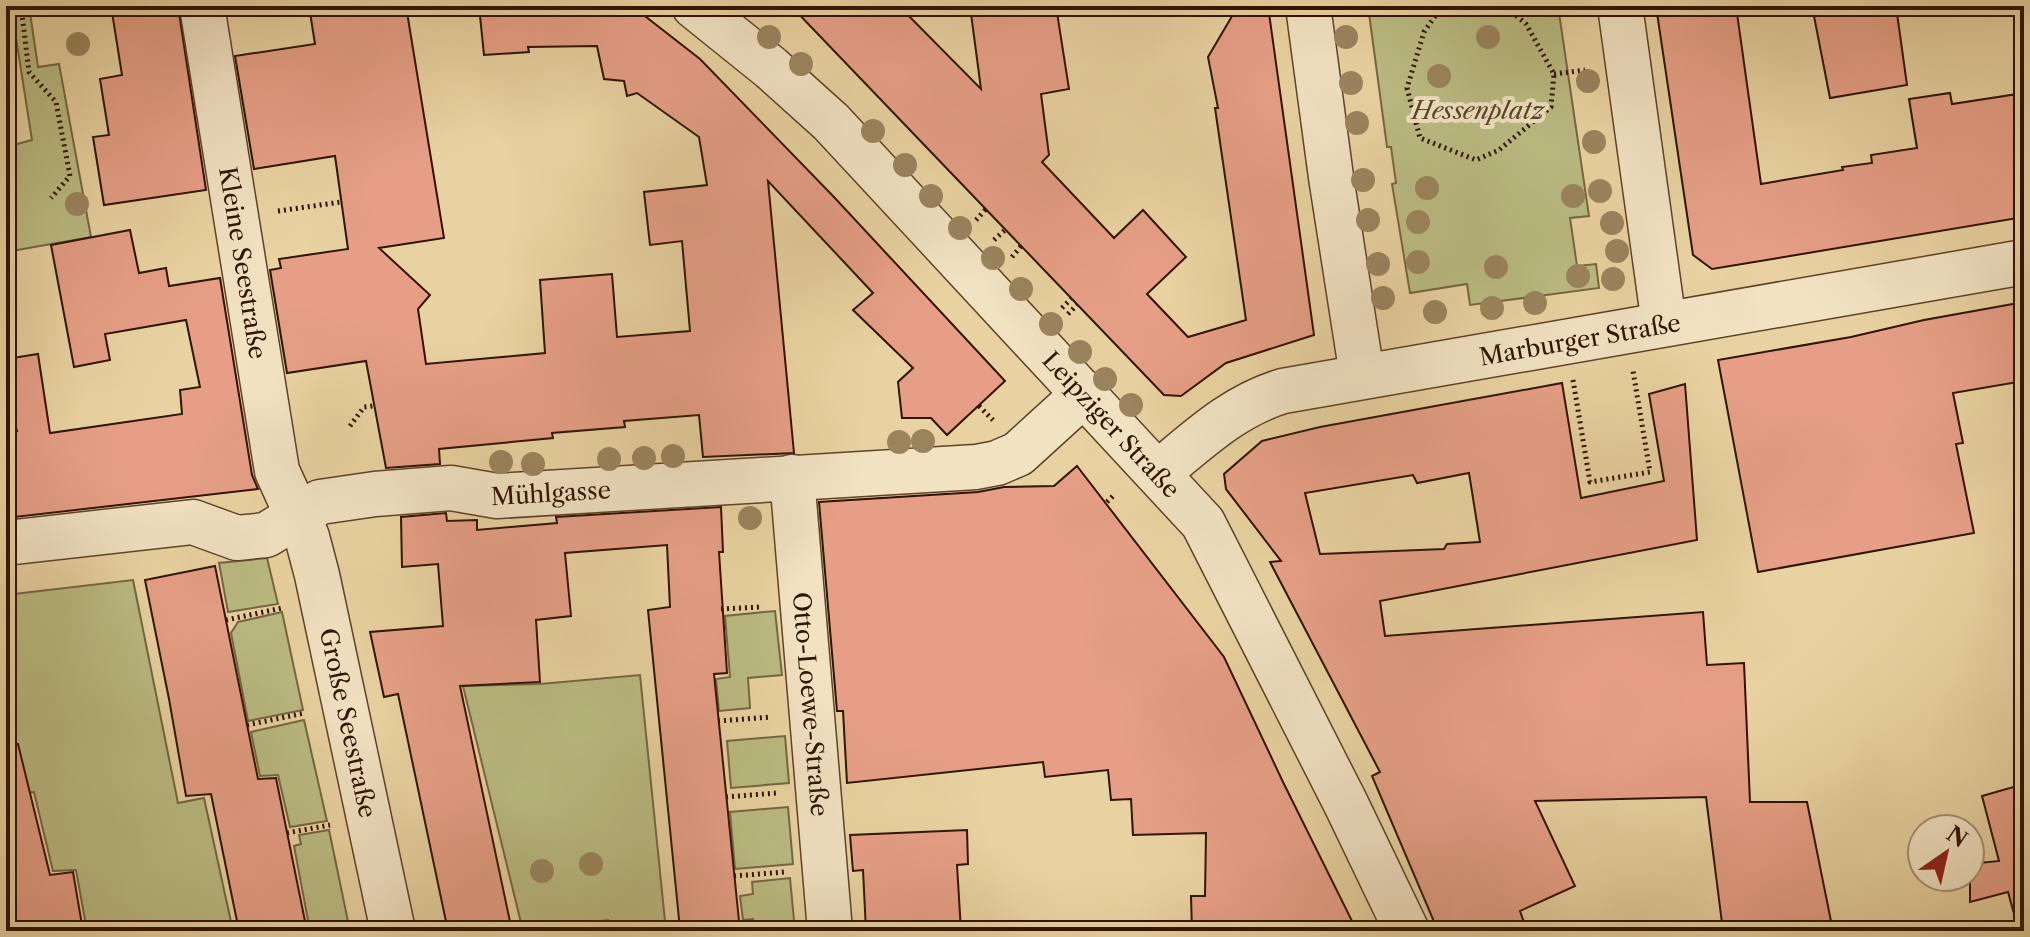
<svg xmlns="http://www.w3.org/2000/svg" width="2030" height="937" font-family="'Libre Caslon Text',serif">
  <rect width="100%" height="100%" fill="#e9d2a1"/>
  <filter id="stains"><feTurbulence type="fractalNoise" baseFrequency=".0025" numOctaves="4"/><feColorMatrix values="0 0 0 0 .2 0 0 0 0 .09 0 0 0 0 .02 0 0 0 .5 -.17"/></filter>
  <radialGradient id="worn" r=".72"><stop offset=".6" stop-color="#630" stop-opacity="0"/><stop offset="1" stop-color="#630" stop-opacity=".3"/></radialGradient>
  <path fill="#babb82" stroke="#756742" stroke-width="2" d="M11,6H29L38,67L59,64L91,237L6,252V147L32,140Z
    M1368,6H1558L1589,216L1570,218L1577,266L1596,264L1599,288L1470,305L1467,284L1410,293L1392,184L1396,183L1391,147H1387Z
    M267,558L278,604L228,612L219,563Z
    M133,580L178,803L204,798L233,931H87L76,870L53,871L34,792L17,794L6,743V595Z
    M775,611L782,675L748,678L750,708L719,711L716,679L730,677L725,616Z
    M282,612L303,710L248,721L231,633L238,622Z
    M640,675L666,931H610L608,920L551,928V931H523L463,686L540,684Z
    M304,720L327,821L290,827L278,775L260,776L251,732Z
    M785,736L789,783L731,788L727,741Z
    M788,807L793,864L735,869L730,812Z
    M329,830L350,931H310L294,846L301,844L299,835Z
    M790,878L795,931H754L753,919L743,920L740,896L753,894L752,882Z"/>
  <path fill="#e69f86" stroke="#301301" stroke-width="2" fill-rule="evenodd" d="M111,6H178L206,190L104,205L93,137L109,135L100,79L122,75Z
    M309,6H406L444,238L379,248L430,295L418,309L426,364L545,353L540,280L612,274L617,337L690,331L682,241L650,245L644,192L707,185L699,137L637,93L627,96L624,81L604,79L597,46L528,47L529,52L484,55L479,6H632L700,59L833,196L1005,381L947,435L931,418H902L898,382L913,368L853,310L873,293L768,181L794,453L703,457L699,415L624,421L625,427L552,433L553,438L439,449L440,464L386,468L366,361L287,373L270,270L281,268L279,259L348,249L335,156L254,169L235,56L315,44Z
    M791,6H899L981,89L970,6H1056L1069,89L1041,94L1049,155L1042,162L1114,238L1143,210L1186,257L1147,294L1188,337L1246,320L1215,108H1218L1208,57L1238,6H1268L1314,335L1226,363L1181,396L1164,395Z
    M1656,6H1736L1761,184L1843,170L1842,167L1872,163L1871,155L1917,148L1909,99L1950,93L1952,104L2024,93V217L1712,269L1693,255Z
    M1812,6H1896L1907,85L1830,98Z
    M130,230L139,273L166,268L169,286L220,278L252,475L258,489L6,518V433L17,431L6,394V359L38,354L50,433L182,414L180,390L200,387L186,320L105,334L110,360L74,367L51,245Z
    M2024,302V381L1953,393L1963,443L1956,444L1974,533L1758,572L1718,360L1851,337L1924,320Z
    M1562,383L1581,498L1664,481L1649,394L1685,384L1697,540L1380,601L1385,636L1703,612L1707,665L1744,663L1750,802H1807L1833,931H1723L1706,797L1535,801L1575,886L1520,911L1527,931H1438L1372,776L1380,772L1270,562L1281,561L1226,489L1224,474L1262,441L1320,427ZM1469,473L1480,542L1447,544L1444,549L1320,554L1305,493L1413,475L1417,483Z
    M1077,466L1224,657L1283,782L1357,931H1192L1191,896H1205L1206,833L1133,835L1131,799L1111,800L1108,770L1045,777L1043,762L847,783L843,711H837L819,502L978,492L1004,487L1054,486Z
    M721,507L723,552H719L727,673L714,674L740,931L680,929L648,610L670,607L667,545L565,553L571,616L536,620L540,682L460,686L512,931H448L398,694L384,697L370,632L443,626L438,564L402,567L401,517L446,513L447,521L477,520V530L557,523L556,517Z
    M215,566L258,779L276,778L307,931H239L211,794L186,796L169,699L145,580Z
    M18,744L50,875L73,872L83,931H6V745Z
    M2024,784V913L2014,914L2008,892L1970,902V864L1999,861L1982,796Z
    M967,830L968,864L957,865L961,931H866L863,870L853,871L850,835Z"/>
  <g fill="none" stroke-linecap="round" stroke-linejoin="round">
    <g stroke="#5e4329" stroke-width="47">
      <g id="minor">
        <path id="s1" d="M202,6L277,471L307,537L317,575L393,931"/>
        <path id="s2" d="M694,6L771,68L831,122L1203,523L1346,804L1407,931"/>
        <path d="M1308,6L1331,177L1362,375"/>
        <path d="M1620,6L1664,324"/>
        <path id="s3" d="M1158,473C1198,440 1233,406 1283,391L2024,262"/>
        <path id="s4" d="M792,477L830,931"/>
        <path id="s5" d="M6,543L193,522L237,538L266,535L320,502L375,494L451,488L497,496L976,467L997,463L1018,454L1085,393"/>
      </g>
    </g>
    <path stroke="#301301" stroke-width="5" stroke-dasharray="2 4" stroke-linecap="butt" d="M21,6L29,72L56,102L70,176L51,198
      M1442,6L1424,32L1407,88L1420,138L1476,160L1499,150L1551,107L1554,74L1526,24L1505,6
      M1554,74L1585,70
      M278,211L341,202
      M976,220L986,209
      M994,240L1005,230
      M1012,257L1021,246
      M1062,308L1071,299
      M1068,314L1077,305
      M1573,380L1590,482L1650,472L1633,371
      M979,406L993,420
      M350,426L364,407L373,406
      M1107,502L1114,495
      M721,609L761,607
      M226,620L282,608
      M718,721L771,717
      M247,725L305,713
      M726,797L776,793
      M287,833L330,825
      M734,876L784,872"/>
    <use href="#minor" stroke="#f1e2c2" stroke-width="44"/>
  </g>
  <g fill="#9a845e">
    <circle cx="769" cy="37" r="12"/>
    <circle cx="1346" cy="37" r="12"/>
    <circle cx="1488" cy="37" r="12"/>
    <circle cx="78" cy="44" r="12"/>
    <circle cx="801" cy="64" r="12"/>
    <circle cx="1439" cy="76" r="12"/>
    <circle cx="1588" cy="81" r="12"/>
    <circle cx="1351" cy="83" r="12"/>
    <circle cx="1357" cy="123" r="12"/>
    <circle cx="873" cy="131" r="12"/>
    <circle cx="1594" cy="142" r="12"/>
    <circle cx="905" cy="165" r="12"/>
    <circle cx="1363" cy="180" r="12"/>
    <circle cx="1427" cy="188" r="12"/>
    <circle cx="1600" cy="191" r="12"/>
    <circle cx="931" cy="196" r="12"/>
    <circle cx="1573" cy="196" r="12"/>
    <circle cx="77" cy="204" r="12"/>
    <circle cx="1368" cy="220" r="12"/>
    <circle cx="1418" cy="222" r="12"/>
    <circle cx="1612" cy="223" r="12"/>
    <circle cx="960" cy="228" r="12"/>
    <circle cx="1617" cy="251" r="12"/>
    <circle cx="993" cy="258" r="12"/>
    <circle cx="1418" cy="262" r="12"/>
    <circle cx="1378" cy="264" r="12"/>
    <circle cx="1496" cy="267" r="12"/>
    <circle cx="1578" cy="276" r="12"/>
    <circle cx="1613" cy="279" r="12"/>
    <circle cx="1021" cy="289" r="12"/>
    <circle cx="1383" cy="298" r="12"/>
    <circle cx="1535" cy="303" r="12"/>
    <circle cx="1492" cy="308" r="12"/>
    <circle cx="1435" cy="312" r="12"/>
    <circle cx="1051" cy="324" r="12"/>
    <circle cx="1080" cy="352" r="12"/>
    <circle cx="1105" cy="379" r="12"/>
    <circle cx="1131" cy="405" r="12"/>
    <circle cx="923" cy="441" r="12"/>
    <circle cx="899" cy="442" r="12"/>
    <circle cx="673" cy="456" r="12"/>
    <circle cx="644" cy="458" r="12"/>
    <circle cx="609" cy="459" r="12"/>
    <circle cx="501" cy="462" r="12"/>
    <circle cx="533" cy="464" r="12"/>
    <circle cx="750" cy="518" r="12"/>
    <circle cx="591" cy="864" r="12"/>
    <circle cx="542" cy="871" r="12"/>
  </g>
  <g text-anchor="middle" dominant-baseline="central" stroke-width="8" stroke-linejoin="round" paint-order="stroke">
    <g font-size="24" font-style="italic" fill="#594528" stroke="#f1e2c2">
      <text x="1478" y="110">Hessenplatz</text>
    </g>
    <g font-size="24" fill="#301301" stroke="#f1e2c2">
      <text stroke="none"><textPath href="#s1" startOffset="260">Kleine Seestraße</textPath></text>
      <text stroke="none"><textPath href="#s3" startOffset="452">Marburger Straße</textPath></text>
      <text stroke="none"><textPath href="#s2" startOffset="592">Leipziger Straße</textPath></text>
      <text stroke="none"><textPath href="#s5" startOffset="560">Mühlgasse</textPath></text>
      <text stroke="none"><textPath href="#s4" startOffset="228">Otto-Loewe-Straße</textPath></text>
      <text stroke="none"><textPath href="#s1" startOffset="734">Große Seestraße</textPath></text>
    </g>
  </g>
  <rect width="2030" height="937" fill="none" stroke="#e9d2a1" stroke-width="32"/>
  <rect x="8" y="8" width="2014" height="921" fill="none" stroke="#301301" stroke-width="4"/>
  <rect x="16" y="16" width="1998" height="905" fill="none" stroke="#301301" stroke-width="2"/>
  <g transform="translate(1946 853) rotate(34)"><circle r="38" fill="#f1e2c2" stroke="#a48f75" stroke-width="2"/>
  <path d="M0-6L14 30L0 20L-14 30Z" fill="#8f2418"/>
  <text y="-12" font-size="22" font-weight="bold" text-anchor="middle" fill="#301301">N</text>
  </g>
  <rect width="100%" height="100%" filter="url(#stains)"/>
  <rect width="100%" height="100%" fill="url(#worn)"/>
</svg>
